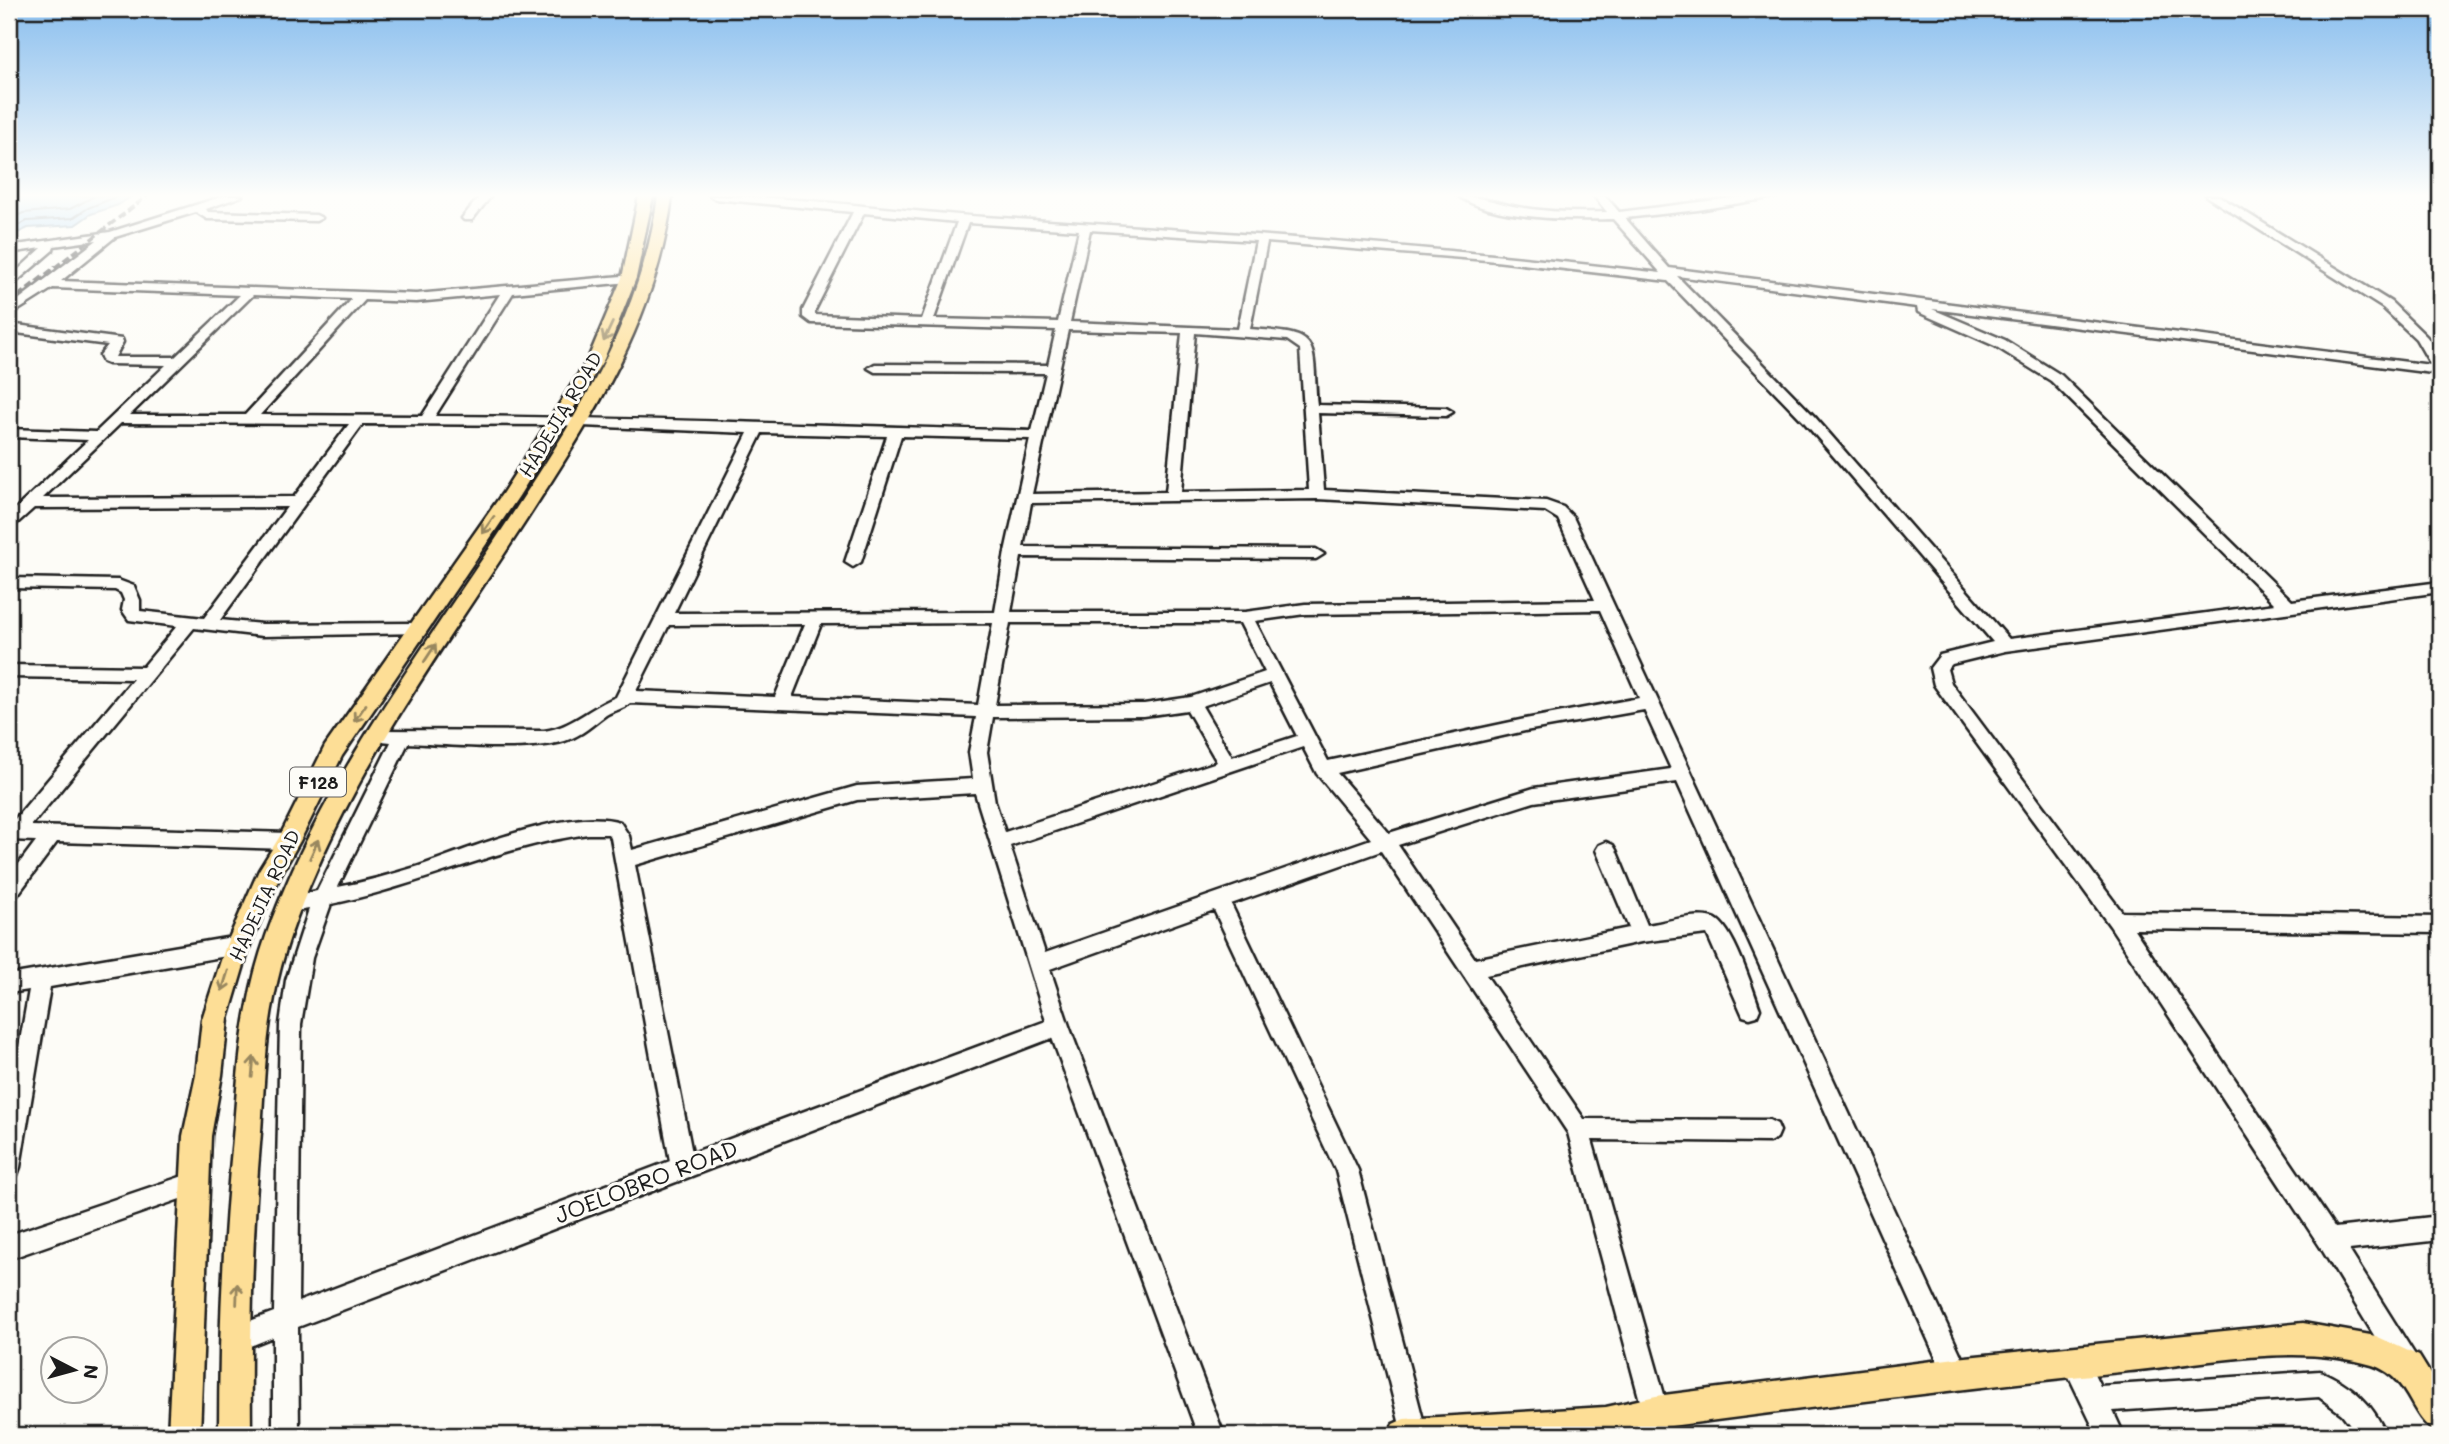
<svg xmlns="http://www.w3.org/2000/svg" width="2449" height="1444" font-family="Mali,sans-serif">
  <rect width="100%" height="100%" fill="#fdfcf7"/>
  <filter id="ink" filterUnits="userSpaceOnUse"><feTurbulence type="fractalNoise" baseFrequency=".0143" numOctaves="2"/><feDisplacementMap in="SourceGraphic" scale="14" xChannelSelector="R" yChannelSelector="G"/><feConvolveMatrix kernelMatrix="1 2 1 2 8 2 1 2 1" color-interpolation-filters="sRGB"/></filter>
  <g filter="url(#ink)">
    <path fill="#9accf7" stroke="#68869f" stroke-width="2" d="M16,196H132L118,205L91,214L75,225L28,228L9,237V200Z"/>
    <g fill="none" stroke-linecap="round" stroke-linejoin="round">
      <path stroke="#4e6274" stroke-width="2" d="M9,220L23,213L70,209L95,196
        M9,230L27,221L73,218L88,208L118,196"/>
      <g stroke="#1c1c1c" stroke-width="5">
        <path id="minor" d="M224,196H242L206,209L208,212L316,215L322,218L316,221L207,219L196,212L115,237L61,281L416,294L633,275V281L629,282L513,293L435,416C634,417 833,426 1032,431L1046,373L875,372L868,368L875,364L1048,365L1056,330L811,323L803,317V310L853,212L715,199L710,196C802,196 893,211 985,217C1211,231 1436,246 1661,273L1613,219C1571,220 1492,219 1458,196C1479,196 1497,203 1518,207C1548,212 1577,213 1607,212L1594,196H1605L1619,212L1749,196H1781L1698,210L1625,218L1669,268L2431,365L2416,339L2383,308L2206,196H2219L2391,302L2427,337L2440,358V374L1932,309L2005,340L2061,375L2292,601L2440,582V592L2005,651L1952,664L1947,669L1951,683L2122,912L2440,917V933L2134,929L2335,1228L2440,1216V1240L2349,1250L2415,1355L2419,1364L2415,1373L2406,1377L2397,1373L2321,1248L2110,926L1934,685L1930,668L1940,655L1993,642L1804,422L1668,281L1487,260L1267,242L1250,329C1322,334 1312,338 1317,405L1446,408L1453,412L1446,416L1318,413L1324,490L1546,501L1563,507L1573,517L1965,1364L1969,1373L1965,1382L1956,1386L1947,1382L1677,782L1534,802L1398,845L1475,959L1629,928L1596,850L1599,845L1606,842L1613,845L1616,850L1647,925C1667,922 1693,913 1713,918C1732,922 1753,990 1760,1009L1757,1016L1750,1018L1743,1016L1707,934L1641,942L1486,975L1584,1119L1769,1120L1777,1124L1780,1131L1777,1138L1769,1142L1592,1140L1669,1412L1665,1421L1656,1425L1647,1421L1643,1412L1568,1133L1381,851L1231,904L1358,1170L1427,1435H1403L1402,1433L1336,1171L1214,910L1050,969L1069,1026L1224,1435H1198L1052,1038L298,1327L299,1435H273V1337L235,1352L226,1348L222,1339L226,1330L274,1312L280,1024L286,980L309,909L291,912L284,910L281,904L284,898L317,891L391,742L372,740L369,735L372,730L544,731C573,727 590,707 616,697L748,433L558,425L363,424L220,620L262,624L416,623L422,625L424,629L422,633L262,636L194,628L31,826L289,833L296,836L298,841L296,846L289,849L57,842L16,897L9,899V877L36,841L9,840V826L133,679L9,677V665L143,667L177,626L129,620L122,610L124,600L121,593L115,590L9,588V578L118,580L134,586L140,600V611L204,618L287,507L34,508L14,526L9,528V515L88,440L9,437V429L96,432L166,365L108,364L103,362L100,355L108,345L9,332V324L122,339L123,342L115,357H175L240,295L53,288L9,316V307L97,240L54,246L53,250L9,288V278L42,248L9,253V246L110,232ZM864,213L957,222L922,319L815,315V310ZM968,223L1079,230L1058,322L934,319ZM1090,230L1256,241L1238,329L1070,322ZM1677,276L1917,307L1918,312L1995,346L2051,381L2275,604L2009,639L1814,416ZM500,294L422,416L260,415L365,300L416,302ZM253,295L352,299L245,415H130ZM1068,330L1182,333L1166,492L1032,494ZM1195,333L1287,340L1300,349L1309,490L1181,492ZM121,423L349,424L294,497L43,498ZM762,433L887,436L845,562L853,567L861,562L901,436L1030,439L1005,552L995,612L674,613ZM1317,499L1545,511L1558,519L1595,600L1305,604L1245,612H1011L1021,557L1316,559L1324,554L1316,549L1023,547L1031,503ZM1600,610L1639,698L1525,719L1328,761L1255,621L1305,614ZM993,623L978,705L792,697L821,624ZM1010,623H1240L1265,672L1191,697L1144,704L995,705ZM805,624L775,697L636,691L669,625ZM1270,683L1297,736L1232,757L1202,706ZM630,703L976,717L969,752L973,779L857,786L632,850L629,836L620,822C570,806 466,850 416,867C390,875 364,882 338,887L408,743C449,745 528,752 565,741C583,735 592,725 606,715C614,710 624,709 630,703ZM1187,710L1217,762L1005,832L995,802L987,752L993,717L1144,716ZM1644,710L1671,769L1534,788L1389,833L1337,773L1525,731ZM1303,747L1317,774L1371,839L1045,953L1010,846ZM975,793L1046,1021L692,1153L635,865L857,800ZM588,834H608L611,838L670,1161L298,1302L301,1024L312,958L331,904C418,887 499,846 588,834Z
          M480,196H491L472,220H464L462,218Z
          M2434,196H2440V200Z
          M238,936L245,939L248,945L245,951L238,954L50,987L20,1167L17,1175L9,1178V1104L29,990L9,993V975Z
          M195,1172L203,1175L207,1183L203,1191L9,1259V1235Z
          M2075,1349L2084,1353L2100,1386L2320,1371C2351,1384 2373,1403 2386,1435H2358L2342,1414L2319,1397L2113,1411L2124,1435H2097L2062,1362L2066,1353Z"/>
      </g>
      <g stroke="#1c1c1c" stroke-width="5">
        <path id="major" d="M639,196H653L636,278L604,359L519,496L342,756L300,841L281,874L250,945L228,1019L222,1075L211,1136L200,1435H168L183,1136L196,1075L202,1019L226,945L259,870L280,836L325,746L502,494L588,359L622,278Z
          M658,196H672C658,316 595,414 531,513C456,629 371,744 316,871C298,911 282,954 274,998C265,1042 264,1088 261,1132C252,1233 250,1334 251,1435H219C219,1336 223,1237 233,1138C237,1093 239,1048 248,1004C256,957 274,912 293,869C351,743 437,629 513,513C578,414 642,316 658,196Z
          M2303,1323L2376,1336L2419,1356L2440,1390V1433C2409,1422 2413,1378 2372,1365C2296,1343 2208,1363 2130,1371C1971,1387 1814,1407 1656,1428L1621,1435H1388L1393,1424L1404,1419L1606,1407L1656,1396L1956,1358Z"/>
      </g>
      <use href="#minor" fill="#fdfcf7" fill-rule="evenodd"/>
      <use href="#major" fill="#fdde96" fill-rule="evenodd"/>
      <path stroke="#1c1c1c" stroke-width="3.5" stroke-dasharray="8 3.5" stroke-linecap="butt" d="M9,303L147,196"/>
    </g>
    <defs><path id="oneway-shaft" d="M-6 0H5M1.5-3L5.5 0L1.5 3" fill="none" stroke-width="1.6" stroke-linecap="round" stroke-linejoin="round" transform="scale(1.75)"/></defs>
    <g stroke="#98875f">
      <use href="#oneway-shaft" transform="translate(608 332) rotate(115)"/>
      <use href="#oneway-shaft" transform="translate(488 525) rotate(125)"/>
      <use href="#oneway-shaft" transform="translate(430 653) rotate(-57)"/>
      <use href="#oneway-shaft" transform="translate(360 713) rotate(125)"/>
      <use href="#oneway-shaft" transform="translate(314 849) rotate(-66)"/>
      <use href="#oneway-shaft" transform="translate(225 981) rotate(107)"/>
      <use href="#oneway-shaft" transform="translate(253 1067) rotate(-85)"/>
      <use href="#oneway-shaft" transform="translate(237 1294) rotate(-88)"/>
    </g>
  </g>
  <linearGradient id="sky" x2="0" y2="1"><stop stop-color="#89beee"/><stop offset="0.49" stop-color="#fefefb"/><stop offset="1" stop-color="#fefefb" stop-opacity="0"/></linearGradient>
  <rect width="2449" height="399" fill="url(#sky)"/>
  <g text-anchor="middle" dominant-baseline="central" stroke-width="6" stroke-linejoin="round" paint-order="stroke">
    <rect fill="#fdfcf7" stroke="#605f5e" stroke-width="2" x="290" y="767.5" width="56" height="29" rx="5"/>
    <g font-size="18" font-weight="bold" fill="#1c1c1c">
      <text x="318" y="782">F128</text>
    </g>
    <g font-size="19" fill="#1c1c1c" stroke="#fdfcf7">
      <text transform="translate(560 414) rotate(-59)">HADEJIA ROAD</text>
      <text transform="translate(264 895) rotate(-65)">HADEJIA ROAD</text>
    </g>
    <g font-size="23" fill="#1c1c1c" stroke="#fdfcf7">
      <text transform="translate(646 1181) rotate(-21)">JOELOBRO ROAD</text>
    </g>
  </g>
  <rect width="2449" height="1444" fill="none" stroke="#fdfcf7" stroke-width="35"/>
  <rect x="18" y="18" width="2414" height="1409" fill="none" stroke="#1c1c1c" stroke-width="2.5" filter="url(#ink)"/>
  <g transform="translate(74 1370) rotate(96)"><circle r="33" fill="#fdfcf7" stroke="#a3a29f" stroke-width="2"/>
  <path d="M0-5L12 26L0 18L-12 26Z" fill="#1c1c1c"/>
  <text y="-10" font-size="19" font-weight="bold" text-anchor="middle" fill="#1c1c1c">N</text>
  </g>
</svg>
